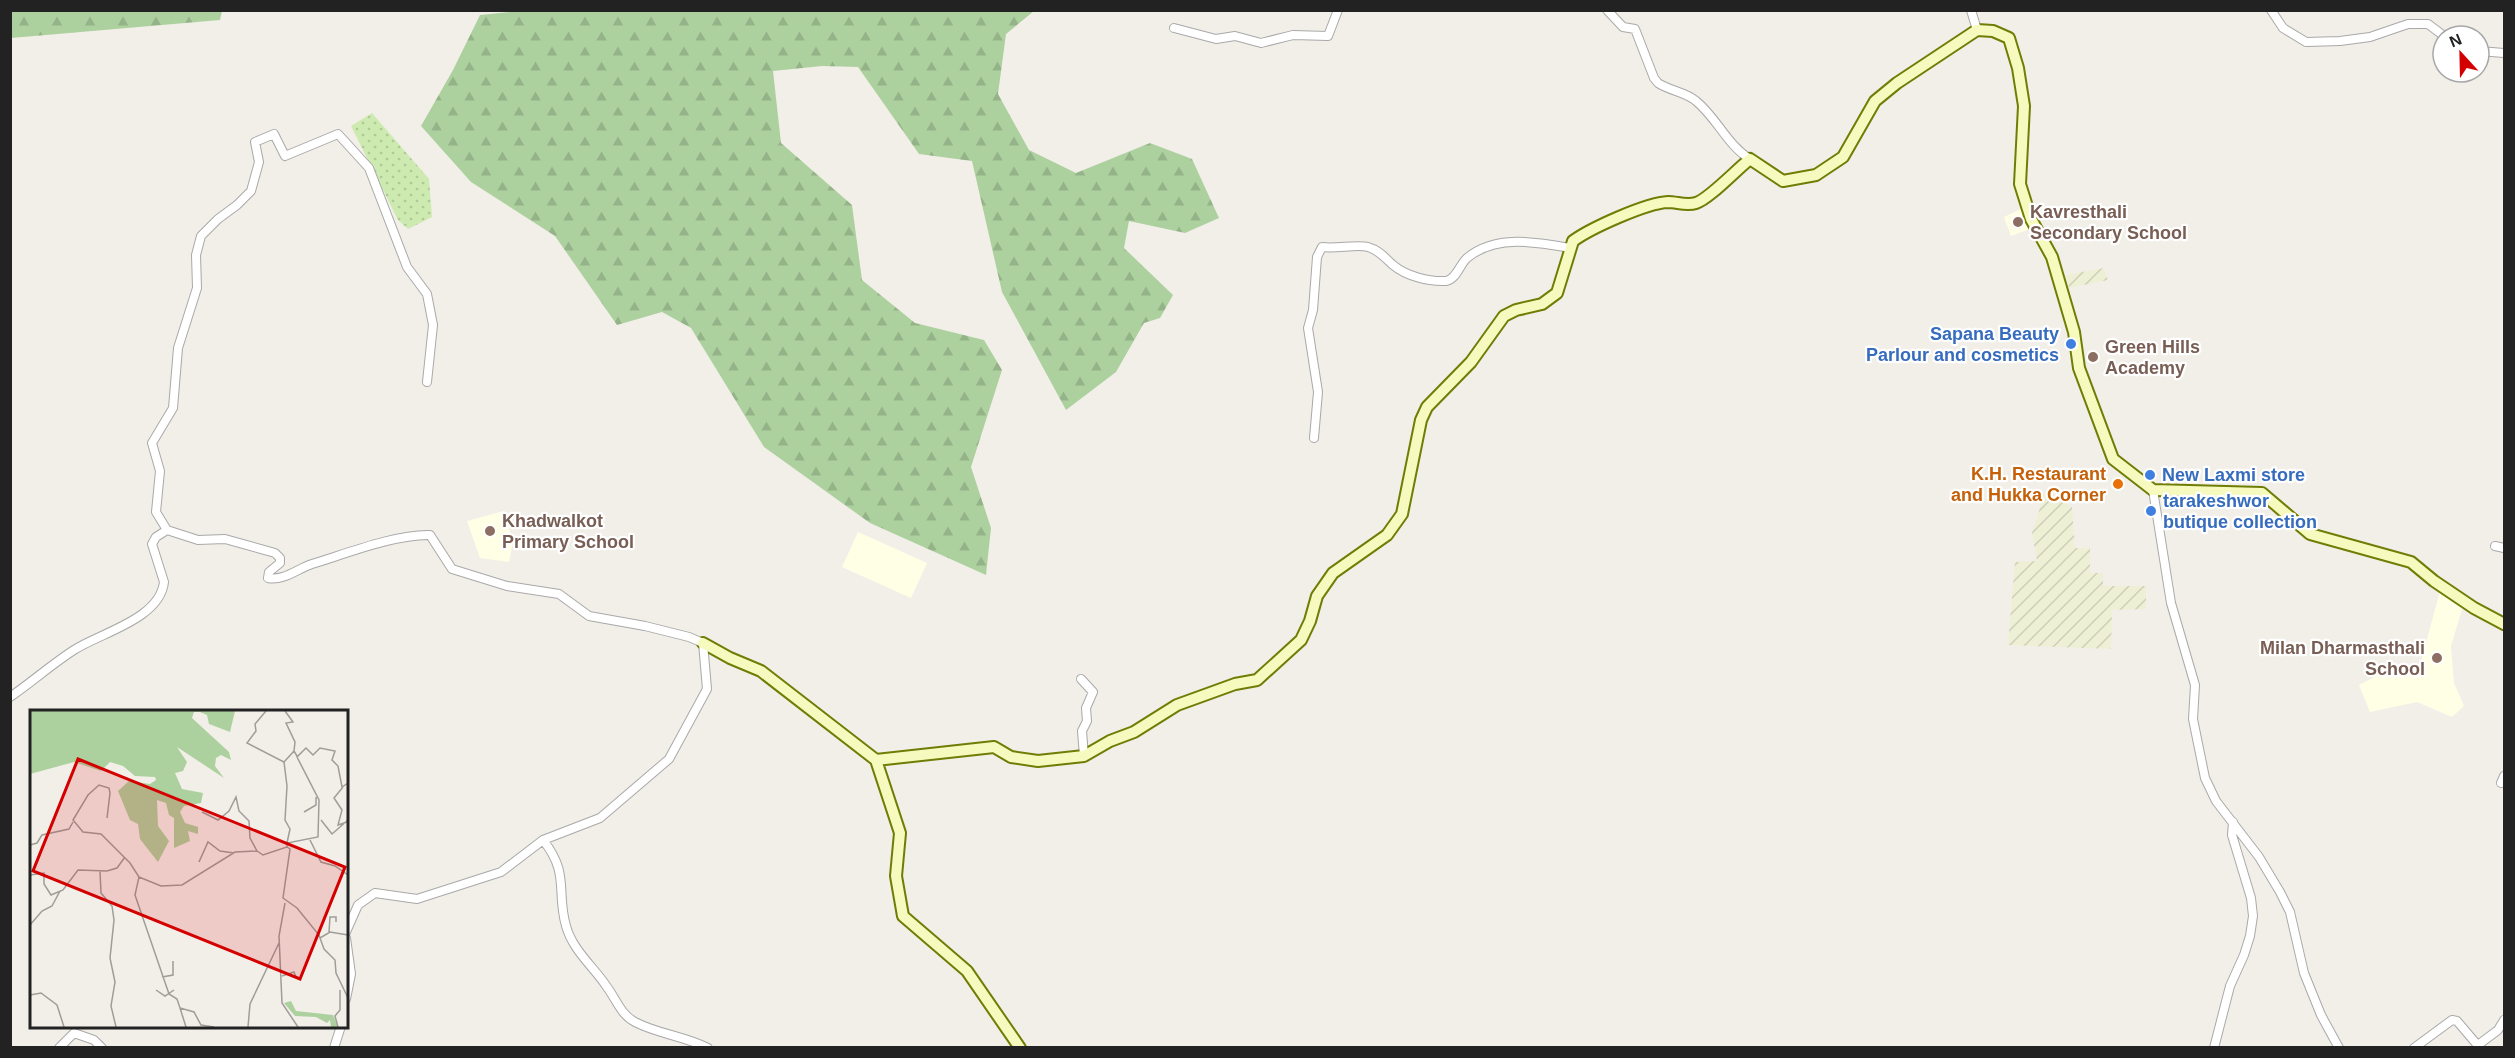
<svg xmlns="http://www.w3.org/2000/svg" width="2515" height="1058" font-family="Helvetica,sans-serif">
  <defs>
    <pattern id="farmland-furrows" width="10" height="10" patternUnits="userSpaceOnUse" patternTransform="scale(1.5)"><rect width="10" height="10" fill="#eef0d5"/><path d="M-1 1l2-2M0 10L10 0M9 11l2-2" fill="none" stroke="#ccceb7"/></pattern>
    <pattern id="grass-dots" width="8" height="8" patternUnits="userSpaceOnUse" patternTransform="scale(1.5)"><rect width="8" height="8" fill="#cdebb0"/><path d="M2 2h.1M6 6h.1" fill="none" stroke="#b0c997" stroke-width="1.8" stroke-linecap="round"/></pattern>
    <pattern id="forest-firs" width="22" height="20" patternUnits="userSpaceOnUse" patternTransform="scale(1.5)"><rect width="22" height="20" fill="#add19e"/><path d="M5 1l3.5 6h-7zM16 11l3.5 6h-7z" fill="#95b388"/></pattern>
  </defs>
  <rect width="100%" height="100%" fill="#f2efe9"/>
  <path fill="#ffffe5" d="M2023,208L2032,228L2011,236L2004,217Z
    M504,511L513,542L509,562L480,558L467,521Z
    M858,532L927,563L911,598L842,567Z
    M2440,591L2463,606L2451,646L2454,683L2464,706L2452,717L2417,702L2370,712L2359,685L2388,670L2419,669Z"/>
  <path fill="url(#farmland-furrows)" d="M2104,268L2108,280L2069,288L2066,275Z
    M2045,492L2072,507L2075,548H2090V573H2103V586H2146V609L2112,610L2111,649L2008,645L2015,562L2037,561L2032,533Z"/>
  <path fill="url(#grass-dots)" d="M372,113L429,179L432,217L408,229L398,220L351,126Z"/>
  <path fill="url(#forest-firs)" d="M11,10H222V11L220,20L11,38Z
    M520,11H1034L1006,34L998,94L1029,150L1076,173L1150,143L1192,159L1219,218L1185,233L1129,221L1124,248L1173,295L1160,318L1144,323L1116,372L1066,410L1002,292L972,161L919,154L858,67L822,66L773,71L781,143L852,205L862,280L915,323L984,340L1002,370L971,467L991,528L986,575L870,523L764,447L691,328L662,312L617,325L555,236L471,182L421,126L453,70L480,15Z"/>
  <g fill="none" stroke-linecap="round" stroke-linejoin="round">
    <g stroke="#a9a9a9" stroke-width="10">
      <path id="street" d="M1607,10L1623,27L1635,29L1654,78L1658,83C1670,91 1686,92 1696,101C1717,118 1727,145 1750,159
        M1971,10L1977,30
        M2271,10L2283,28L2306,42L2340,41L2370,37L2408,24H2428L2444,36
        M1174,28L1216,39L1235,36L1261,43L1293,35L1328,36L1338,10
        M2479,51L2504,53
        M1314,438L1318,392L1308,328L1313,310L1317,257L1322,247C1336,249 1357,244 1368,247C1379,250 1385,258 1393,265C1406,276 1429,282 1446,281C1456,280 1460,264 1467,258C1496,234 1537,242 1570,248
        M2153,490L2171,603L2195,685L2193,719L2205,778L2216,801L2259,857L2280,892L2290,912L2304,973L2321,1015L2339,1048
        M2495,546L2504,548
        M1081,679L1093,692L1086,708L1087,721L1082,731L1084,756
        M10,697C32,682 52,664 74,650C100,633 160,619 164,582L152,544L156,537L167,530
        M2501,783L2504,776
        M543,840C570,874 556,891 566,926C573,951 594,967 607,987C616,999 621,1015 635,1022C658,1034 684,1036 708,1048
        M346,932L358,905L375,893L417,899L501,872L543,840L600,818L669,759L707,689L703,643L689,637L645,626L589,616L559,594L507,586L452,569L430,535C396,534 345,554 312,564C297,569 284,581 268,578L269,572L280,563V558L275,553L225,539L198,540L167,530L156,512L160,471L152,443L173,408L178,348L197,288L196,255L201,236L218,219L237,205L251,191L259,162L255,142L274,134L285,156L338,134L369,168L407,267L427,294L433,325L427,382
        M346,938L351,974L346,999
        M2478,1045L2498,1030L2504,1020
        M59,1048L74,1033L94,1040L102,1048
        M334,1048L341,1026
        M2214,1048L2230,986L2244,955L2250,936L2253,916L2251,898L2232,835L2233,822
        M2414,1048L2452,1020L2457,1021L2480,1048"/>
    </g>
    <g stroke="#707d05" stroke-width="14">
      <path id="secondary" d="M703,643L730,658L761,671L876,760L900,833L896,876L903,916L967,971L1020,1048
        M876,760L994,747L1011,757L1038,761L1084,756L1110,741L1134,732L1177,705L1235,684L1257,680L1301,640L1310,621L1317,596L1333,573L1387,535L1402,514L1421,420L1427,407L1471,362L1504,316L1516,310L1542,304L1557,293L1573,241C1591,228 1646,203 1668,202C1677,202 1686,206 1696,203C1709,199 1736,170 1750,159L1783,181L1816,175L1843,157L1875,101L1897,83L1977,30L1993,31L2009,38L2018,68L2024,106L2020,184L2031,219L2052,257L2074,332L2079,368L2113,459L2153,490L2262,493L2310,534L2411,562L2434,581L2474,608L2504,624"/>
    </g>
    <use href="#street" stroke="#fff" stroke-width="8"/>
    <use href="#secondary" stroke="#f7fabf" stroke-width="10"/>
  </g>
  <g fill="#8d6e63" stroke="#fff" stroke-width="2">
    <circle cx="2018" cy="222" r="6"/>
    <circle cx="2093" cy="357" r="6"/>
    <circle cx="490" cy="531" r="6"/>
    <circle cx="2437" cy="658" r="6"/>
  </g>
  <g fill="#3f7fe0" stroke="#fff" stroke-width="2">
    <circle cx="2071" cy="344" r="6"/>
    <circle cx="2150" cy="475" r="6"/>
    <circle cx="2151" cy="511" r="6"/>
  </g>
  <circle fill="#e8710a" stroke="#fff" stroke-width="2" cx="2118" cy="484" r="6"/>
  <g text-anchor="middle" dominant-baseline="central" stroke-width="4.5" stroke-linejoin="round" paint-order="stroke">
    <g font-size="18" font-weight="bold" fill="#785e54" stroke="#fff" text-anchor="start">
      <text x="2030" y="212">Kavresthali<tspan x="2030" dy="21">Secondary School</tspan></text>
      <text x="2105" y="347">Green Hills<tspan x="2105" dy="21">Academy</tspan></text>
      <text x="502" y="521">Khadwalkot<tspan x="502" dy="21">Primary School</tspan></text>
      <text x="2425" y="648" text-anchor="end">Milan Dharmasthali<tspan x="2425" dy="21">School</tspan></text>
    </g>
    <g font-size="18" font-weight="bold" fill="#366cbe" stroke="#fff" text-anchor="start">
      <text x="2059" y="334" text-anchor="end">Sapana Beauty<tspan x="2059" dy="21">Parlour and cosmetics</tspan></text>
      <text x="2162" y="475">New Laxmi store</text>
      <text x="2163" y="501">tarakeshwor<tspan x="2163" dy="21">butique collection</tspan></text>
    </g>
    <g font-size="18" font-weight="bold" fill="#c56008" stroke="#fff" text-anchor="end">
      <text x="2106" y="474">K.H. Restaurant<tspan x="2106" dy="21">and Hukka Corner</tspan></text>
    </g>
  </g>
  <g transform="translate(30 710)">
    <rect width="318" height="318" fill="#f2efe9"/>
    <path d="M0,1H205L200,22L179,14L177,5L170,2H164L162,8L199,42L201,50L191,45L186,48L185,56L194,68L147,37L157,52L153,61L145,63L152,79L173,83L171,93L154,96L150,102L155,113L168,117V124L158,121L160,131L144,138V108L139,105L136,93L127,90L128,116L139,131L128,152L110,129L108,114L100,110L88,81L99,71L120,74L126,70L125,67L105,66L93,56L80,52L71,61L44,52L0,64ZM261,291L266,301L303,305L308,317H301L300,310L297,313L286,307L265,306L254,293Z" fill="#add19e"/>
    <path fill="none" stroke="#9f9d99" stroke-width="1.5" d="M236,1L225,14L226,21L217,33L254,52L257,76L255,110L260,119L257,133M255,1L263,12L256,13L265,32L264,41M254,52L264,41L267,46M313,77L304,88L312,100L308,115L317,112M172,102L188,110L199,101L206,87L209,101L219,111L220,128L227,141M274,102L286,95V87M77,108L80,83L79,78L69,75L58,85L43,110L53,122L71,124L100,153L109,167L105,185L139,284L147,289L150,298L164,302L171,315L184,317M291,110L302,124L318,110M280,130L291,152L305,156L318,165M0,135L7,133L12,125L39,119L43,112M257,137L260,139L253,188L267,198L289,225L294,239L305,250L306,263L318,288M169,152L178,132L190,141L204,143M70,161L71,183L82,196L84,210L80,248L85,272L81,296L86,317M0,165L14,163V174L21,185L33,180L48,160L77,161L87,158L95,147M109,167L131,176L152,175L205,142L227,141L233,145L257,137V133L288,127L289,90L267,47L276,38L283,45L290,38L305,41L302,50L308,56L312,77L318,73M255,193L249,226L252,293L268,317M0,215L12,201L22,196L30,181M299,222L300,207H306V212M290,228L300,222L318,225M252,266L264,262L266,267M132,267L143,265V251M126,280L135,286L144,280M0,285L11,283L27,295L34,317M150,298L156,317M218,317L220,294L249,233M308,317L305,306L310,300V280"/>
    <path fill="#d40000" fill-opacity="0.15" stroke="#d40000" stroke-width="3" d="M48,49L315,157L270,269L3,161Z"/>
    <rect width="318" height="318" fill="none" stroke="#222" stroke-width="3"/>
  </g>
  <rect width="2515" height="1058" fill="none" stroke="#222222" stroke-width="24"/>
  <g transform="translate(2461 54) rotate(338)"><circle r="28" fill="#ffffff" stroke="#a7a7a7" stroke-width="1.5"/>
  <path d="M0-4.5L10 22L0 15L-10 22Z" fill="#d40000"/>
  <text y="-9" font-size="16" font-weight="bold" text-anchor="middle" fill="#222222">N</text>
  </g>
</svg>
